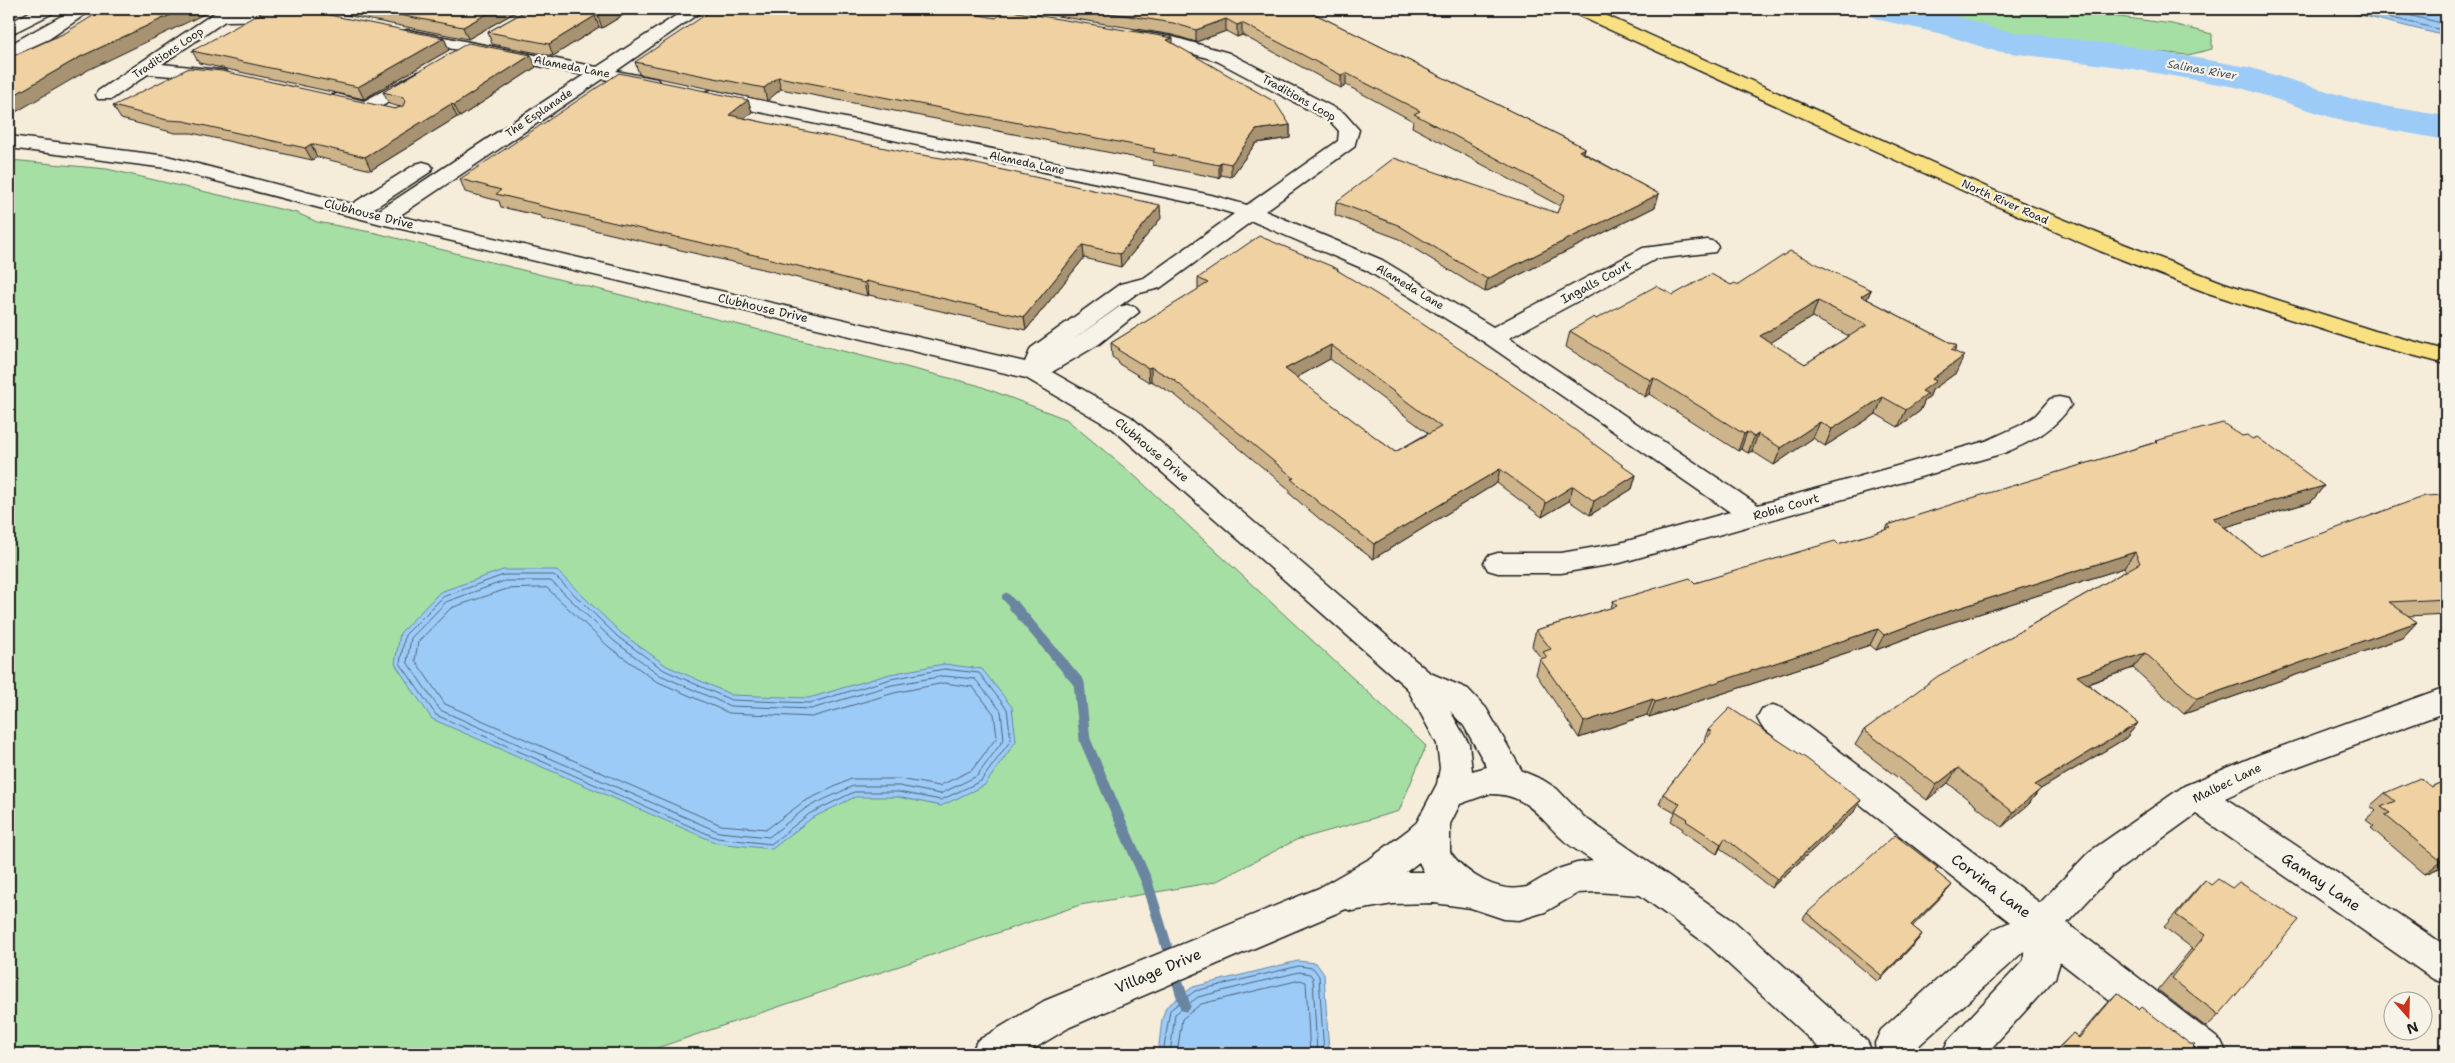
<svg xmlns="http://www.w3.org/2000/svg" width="2455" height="1063" font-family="'Shantell Sans',sans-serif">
  <rect width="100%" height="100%" fill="#f5ecda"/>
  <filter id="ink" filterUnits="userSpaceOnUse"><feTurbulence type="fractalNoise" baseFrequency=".02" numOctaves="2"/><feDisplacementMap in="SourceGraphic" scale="10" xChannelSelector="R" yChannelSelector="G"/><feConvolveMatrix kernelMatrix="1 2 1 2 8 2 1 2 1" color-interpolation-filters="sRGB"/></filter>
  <g filter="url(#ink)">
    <path fill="#a6dfa4" stroke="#617e60" d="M1893,9H2079L2097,14L2172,24L2212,34V49L2188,55L2100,46L2022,36Z
      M10,160L107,169L297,213L317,222L376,233L977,385L1066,419L1137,478L1426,746L1399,811L1296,840L1215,882L1080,905L639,1054H9Z"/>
    <path fill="#9dcbf8" stroke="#6985a0" d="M2337,9H2446V36L2348,12Z
      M503,570H556L621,633L667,666L732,695L809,698L890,674L944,664L982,669L1012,707L1016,741L985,785L941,806L898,797H855L812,818L772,849L717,843L432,719L395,664L400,633L440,592Z
      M1298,961L1316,963L1324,974L1329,1054H1158L1162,1019L1166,1007L1193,987Z"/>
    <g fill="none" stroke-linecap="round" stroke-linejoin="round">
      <path stroke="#506274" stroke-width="1" d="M2355,9L2446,31
        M2382,9L2446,24
        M504,575H554L618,637L664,670L731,700L810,703L891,679L944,669L979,673L1007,709L1011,740L981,781L941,800L898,792H854L809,814L771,844L717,838L436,715L400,663L405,635L443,597Z
        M505,581H551L614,641L660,675L730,706L811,709L892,685L944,676L975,679L1001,711L1004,739L977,776L940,794L899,786H853L806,808L769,837L719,832L440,710L407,662L411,638L446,602Z
        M547,588L609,647L656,681L729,713L812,717L894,693L944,683L973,687L994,714L997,737L972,770L939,786L899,779H851L803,802L767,829L721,825L445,704L415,660L418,642L451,608L507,589Z
        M1163,1054L1170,1010L1195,991L1299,966L1313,968L1319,976L1324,1054
        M1170,1054L1175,1014L1198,997L1299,972L1310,974L1313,978L1317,1054
        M1177,1054L1182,1019L1201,1004L1300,980L1306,982L1310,1054"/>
      <path stroke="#6985a0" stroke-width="8" d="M1006,597L1015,607"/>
      <path stroke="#6985a0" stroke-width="11" d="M1014,606L1079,683L1085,740L1147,882L1185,1006"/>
      <path fill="#9dcbf8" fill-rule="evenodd" d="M1866,9H1922L1963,18L2000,30L2127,46L2248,67L2366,103L2446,116V140L2346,122L2241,88L2127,68L1995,51L1942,34L1880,20L1871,16Z"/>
      <g stroke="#1c1c1c" stroke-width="3">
        <path id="minor" d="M35,9H55L53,13L9,35V23Z
          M74,9H93L49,39L9,57V45Z
          M220,9L295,10L301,11L303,15L301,19L295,20L225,21L162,64L220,70L226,71L229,75L226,79L220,80L148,74L112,99H98L96,95L98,91Z
          M686,9H705L616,71L657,79L660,83L657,87L651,89L603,79L399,216L1025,362L1031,348L1120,284L1144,278L1234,214L1207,206L712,102L705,100L703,96L705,92L712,90L1211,195L1247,205L1338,141L1339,131L1330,121L1217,61L1171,47L1129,40L1126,36L1129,32L1135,31L1173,37L1229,53L1344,113L1359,130L1354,147L1265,211L1382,260L1493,327L1643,248L1707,240L1715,242L1718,247L1715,252L1656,259L1509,338L1758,505L1986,441L2021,425L2036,415L2050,399L2059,397L2068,399L2071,405C2055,430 2031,442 2004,453L1620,563L1561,573H1498L1488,570L1484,563L1488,556L1498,553H1561L1620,543L1730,512L1484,342L1366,270L1252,221L1160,288L1136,294L1071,341L1119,307L1127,305L1135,307L1139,312L1099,344L1052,372L1131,417L1430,673L1468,689L1486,708L1522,771L1543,780L1557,789L1584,817L1735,922L1867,1041L1873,1054H1826L1709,946L1640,895L1596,892L1578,893L1545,912L1519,920L1504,919L1471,908L1434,903L1393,904L1352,911L1346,909L1070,1027L1025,1054H971L977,1041L1044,1001L1319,888L1371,858L1408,830L1417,822L1437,784L1440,768L1437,744L1407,688L1113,429L1026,378L381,224L166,168L9,148V136L167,156L352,204L416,164L423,162L430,164L433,168L430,172L373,209L378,211L584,75L408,40L402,39L399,35L402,31L408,30L597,67ZM1450,711L1464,726L1487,767L1472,771L1469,744ZM1488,794C1524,793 1535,812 1559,836C1569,846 1582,853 1593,861L1577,863L1558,869L1527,887C1498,894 1467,875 1450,852V824L1460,804ZM1419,862L1424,872H1406Z
          M418,72L424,73L427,77L424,81L374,111C360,114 344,107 330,104L328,100L330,96L337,94L364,101Z
          M2446,687V712L2280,773L2225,798L2446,946V984L2433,979L2196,814L2113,874L2067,923L2221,1041L2227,1054H2178L2060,962L2055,978L1986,1054H1942L1948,1041L2024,960V951L1914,1050V1054H1876L1875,1043L1881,1030L1994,929L2010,922L1762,727L1757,718L1762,709L1773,705L1784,709L2040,903L2089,852L2184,786L2258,755Z"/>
      </g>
      <g stroke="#1c1c1c" stroke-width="3">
        <path id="major" d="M1571,9H1592L2004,195L2116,241L2224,283L2375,331L2446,350V364L2359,341L2208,293L2100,251L1990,203L1573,13Z"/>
      </g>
      <use href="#minor" fill="#f7f3e8" fill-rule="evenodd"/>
      <use href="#major" fill="#f9e181" fill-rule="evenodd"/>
    </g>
    <path fill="#ceb48b" stroke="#1c1c1c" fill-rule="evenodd" d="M294,9H521L468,39L330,12Z
      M529,9H633L602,28L599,27L553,56L492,44L488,32Z
      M1021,9H1305L1585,148L1584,153L1659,194L1655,207L1485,292L1397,238L1335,215L1336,202L1557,213L1560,206L1412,127L1413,121L1346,85L1341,88L1242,35L1237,37L1226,31L1196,42L1173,35L1021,10Z
      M1017,12L1173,43L1290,125V138L1256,143L1231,177L1221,175L1219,178L1153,165V161L781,89L767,101L639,74L635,62L996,18Z
      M444,38L449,50L364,99L199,63L192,51Z
      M536,67L460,117H457L371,170L317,157L312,160L192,133H175L121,119L113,106L395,109L401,107L389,104L383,92Z
      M748,100L752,112L744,118L1161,218L1121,267L1084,258L1026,330L869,295L867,296L767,270L542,218L541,216L501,207L499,201L465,192L460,179Z
      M1338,269V271L1636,475L1632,489L1590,515L1569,501L1542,517L1497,483L1373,559L1322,521L1290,494V490L1175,395L1151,381L1149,382L1119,364L1118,361L1112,357L1111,343L1198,290V278ZM1330,359L1428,433L1395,452L1296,378Z
      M1731,285L1871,290L1867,299L1957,346L1954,351L1956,373L1932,390L1929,398L1925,400L1920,411L1898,427L1876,414L1825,446L1813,438L1774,465L1752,451L1748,453L1741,449L1738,451L1649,394L1645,397L1566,347L1570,331L1596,319L1673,295ZM1812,317L1849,336L1805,364L1770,343Z
      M2242,436L2324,486L2311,502L2225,527L2260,556L2446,495V614L2408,616L2417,622L2402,638L2184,714L2133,668L2088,684L2138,723L2126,738L2039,790L2029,804L2002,827L1948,783L1927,800L1855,745L1864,730L1984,652L2126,571L2124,568L1928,630L1876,650L1870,645L1718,695L1649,717L1647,715L1579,738L1536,674L1540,659L1541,658L1532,646L1536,630L1611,608L1613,601L1695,583L1838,544L1886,530L1888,525L2153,443L2155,441Z
      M1708,730L1856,810L1771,888L1720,848L1717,854L1682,831L1683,829L1671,821L1675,813L1659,804L1663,794L1705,741L1704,740Z
      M2446,780V868L2444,866L2425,874L2371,828L2374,826L2366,820L2376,811L2370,806L2385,793L2431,787Z
      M1935,872L1952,885L1947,891L1912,926L1922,934L1917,941L1878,982L1803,919L1807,913Z
      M2205,880L2219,1015L2206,1027L2158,990L2192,948L2164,927L2193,893Z
      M2117,993L2139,1010L2193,1046L2190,1054H2052L2073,1033L2078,1037L2105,1006Z"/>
    <path fill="#a79271" stroke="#1c1c1c" d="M183,9H215L88,70L9,116V98L80,57Z
      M496,9H521L468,39L463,27Z
      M610,9H633L602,28L598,16Z
      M595,16L599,27L553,56L549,44Z
      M1226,19V31L1196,42V30Z
      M1242,23V35L1237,37V25Z
      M444,38L449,50L364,99L358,87Z
      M1173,38V50L1167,40Z
      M531,55L536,67L460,117L454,105Z
      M1346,73V85L1341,88V75Z
      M778,77L781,89L767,101L764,88Z
      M748,100L752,112L732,127L729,115Z
      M451,104L457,117L371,170L365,157Z
      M1290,125V138L1256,143L1231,177V164L1256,130Z
      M311,144L317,157L312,160L305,148Z
      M1585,148L1582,161L1579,151Z
      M1221,162V175L1219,178V165Z
      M1659,194L1655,207L1485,292L1487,279Z
      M1160,205L1161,218L1121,267L1120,254Z
      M1083,245L1084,258L1026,330L1024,317Z
      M866,281L869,295L867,296L864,283Z
      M1871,290L1864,306L1861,296Z
      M1818,301L1812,317L1754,353L1760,336Z
      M1331,345L1330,359L1285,384V369Z
      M1964,356L1956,373L1932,390L1929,398L1925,400L1920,411L1898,427L1906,410L1932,379Z
      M1151,367V381L1149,382L1148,368Z
      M1654,378L1649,394L1645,397L1650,380Z
      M1883,397L1876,414L1825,446L1832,429Z
      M1820,422L1813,438L1774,465L1781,448Z
      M1747,432L1741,449L1738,451L1744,434Z
      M1758,434L1752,451L1748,453L1754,437Z
      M1500,469L1497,483L1373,559L1374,544Z
      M1636,475L1632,489L1590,515L1594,501Z
      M1573,486L1569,501L1542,517L1546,503Z
      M2324,486L2311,502L2202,534L2213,518Z
      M2135,552L2124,568L1928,630L1876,650L1884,635L1937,615Z
      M2417,622L2402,638L2184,714L2197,699Z
      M1878,629L1870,645L1718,695L1649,717L1655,702Z
      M2145,653L2133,668L2066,691L2077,676Z
      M1653,699L1647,715L1579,738L1584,722Z
      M2138,723L2126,738L2039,790L2029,804L2002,827L2035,785Z
      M1958,768L1948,783L1927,800L1936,785Z
      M1861,800L1856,810L1771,888L1777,879Z
      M1725,838L1717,854L1721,844Z
      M2446,859V864L2444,866L2425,874L2441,861Z
      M1952,885L1947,891L1907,932L1911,925Z
      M1922,934L1917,941L1878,982L1882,976Z"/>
    <path fill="#efd1a2" stroke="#1c1c1c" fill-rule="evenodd" d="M104,9H183L80,57L9,98V58L65,33Z
      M367,9H496L463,27Z
      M529,9H610L598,16H595L549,44L488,32Z
      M714,9H944L996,18L1007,9H1009L1017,12L1173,38L1167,40L1275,102L1290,125L1256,130L1231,164L1221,162L1219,165L1153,152L1155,149L778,77L764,88L635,62Z
      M1085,9H1305L1585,148L1579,151L1659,194L1487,279L1398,225L1336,202L1394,158L1557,213L1565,195L1414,114L1420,111L1346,73L1341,75L1242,23L1237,25L1226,19L1196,30L1173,23Z
      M266,10H288L324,14L444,38L358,87L192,51Z
      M468,43L531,55L454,105L451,104L365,157L311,144L305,148L184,121L167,120L113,106L189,68L222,71L395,109L403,106L405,101L403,97L383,92Z
      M619,73L748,100L729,115L909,153L967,162L1160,205L1120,254L1083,245L1024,317L866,281L864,283L763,257L537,205L538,204L496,194L501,190L460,179Z
      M1259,236L1338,269L1337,270L1399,308L1529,396L1636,475L1594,501L1573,486L1546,503L1500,469L1374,544L1323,506L1291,479L1294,478L1174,380L1151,367L1148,368L1118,350L1120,349L1111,343L1208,283L1198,278ZM1331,345L1441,427L1395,452L1285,369Z
      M1790,251L1871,290L1861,296L1957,346L1951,350L1964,356L1932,379L1936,381L1922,391L1928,394L1906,410L1883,397L1832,429L1820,422L1781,448L1758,434L1754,437L1747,432L1744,434L1654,378L1650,380L1570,331L1594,317L1596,319L1656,286L1673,295L1711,274L1731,285L1735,283L1738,285ZM1818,301L1867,325L1805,364L1760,336Z
      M2223,423L2242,436L2247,435L2252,439L2257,437L2324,486L2213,518L2260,556L2425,496L2446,495V599L2389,602L2417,622L2197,699L2145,653L2077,676L2138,723L2035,785L2041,789L2013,812L1958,768L1936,785L1864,730L1938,676L1984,652L2140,563L2135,552L1937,615L1884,635L1878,629L1724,680L1655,702L1653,699L1584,722L1540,659L1547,657L1543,652L1551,649L1536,630L1617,606L1613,601L1690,578L1695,583L1835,541L1838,544L1891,528L1888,525L1962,501L2157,442L2155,441Z
      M1730,708L1807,759L1861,800L1777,879L1725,838L1721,844L1686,821L1688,819L1675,811L1680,804L1663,794L1712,732L1708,730Z
      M2420,778L2431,787L2446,780V859L2441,861L2385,815L2390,813L2381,807L2395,801L2385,793Z
      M1895,835L1938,868L1935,871L1952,885L1911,925L1922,934L1882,976L1807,913Z
      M2218,879L2232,888L2239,882L2299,920L2219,1015L2171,978L2205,935L2176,915L2205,880L2211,885Z
      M2117,993L2139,1010L2142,1007L2190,1044H2195L2193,1046L2195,1048L2190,1054H2053L2073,1033L2079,1038Z"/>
  </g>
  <g text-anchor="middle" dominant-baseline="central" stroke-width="4.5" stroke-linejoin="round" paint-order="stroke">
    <g font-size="11" fill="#1c1c1c" stroke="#f7f3e8">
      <text transform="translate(168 53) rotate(-34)">Traditions Loop</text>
      <text transform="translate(572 67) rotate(11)">Alameda Lane</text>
      <text transform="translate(1299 98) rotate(29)">Traditions Loop</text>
      <text transform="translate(539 113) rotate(-34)">The Esplanade</text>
      <text transform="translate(1027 163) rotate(12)">Alameda Lane</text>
      <text transform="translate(2005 202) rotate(24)">North River Road</text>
      <text transform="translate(1410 287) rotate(31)">Alameda Lane</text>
    </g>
    <g font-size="11" font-style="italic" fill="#43515e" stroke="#f7f3e8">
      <text transform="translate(2202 70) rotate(10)">Salinas River</text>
    </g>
    <g font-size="12" fill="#1c1c1c" stroke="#f7f3e8">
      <text transform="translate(369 214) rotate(14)">Clubhouse Drive</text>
      <text transform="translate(1596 282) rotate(-28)">Ingalls Court</text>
      <text transform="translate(763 308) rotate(13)">Clubhouse Drive</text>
      <text transform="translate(1152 450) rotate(40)">Clubhouse Drive</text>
      <text transform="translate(1786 507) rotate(-16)">Robie Court</text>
      <text transform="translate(2227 783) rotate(-26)">Malbec Lane</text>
    </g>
    <g font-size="15" fill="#1c1c1c" stroke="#f7f3e8">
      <text transform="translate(2321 882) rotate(34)">Gamay Lane</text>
      <text transform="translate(1991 886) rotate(37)">Corvina Lane</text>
      <text transform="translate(1158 971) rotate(-23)">Village Drive</text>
    </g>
  </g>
  <rect width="2455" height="1063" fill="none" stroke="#f7f3e8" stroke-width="30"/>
  <rect x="15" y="15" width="2425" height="1033" fill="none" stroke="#1c1c1c" stroke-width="2" filter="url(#ink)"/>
  <g transform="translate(2408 1016) rotate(160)"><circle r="24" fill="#f7f3e8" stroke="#9f9d96"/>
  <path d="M0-4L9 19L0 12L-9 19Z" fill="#c8321e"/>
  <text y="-8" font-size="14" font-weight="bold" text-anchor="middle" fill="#1c1c1c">N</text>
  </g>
</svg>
